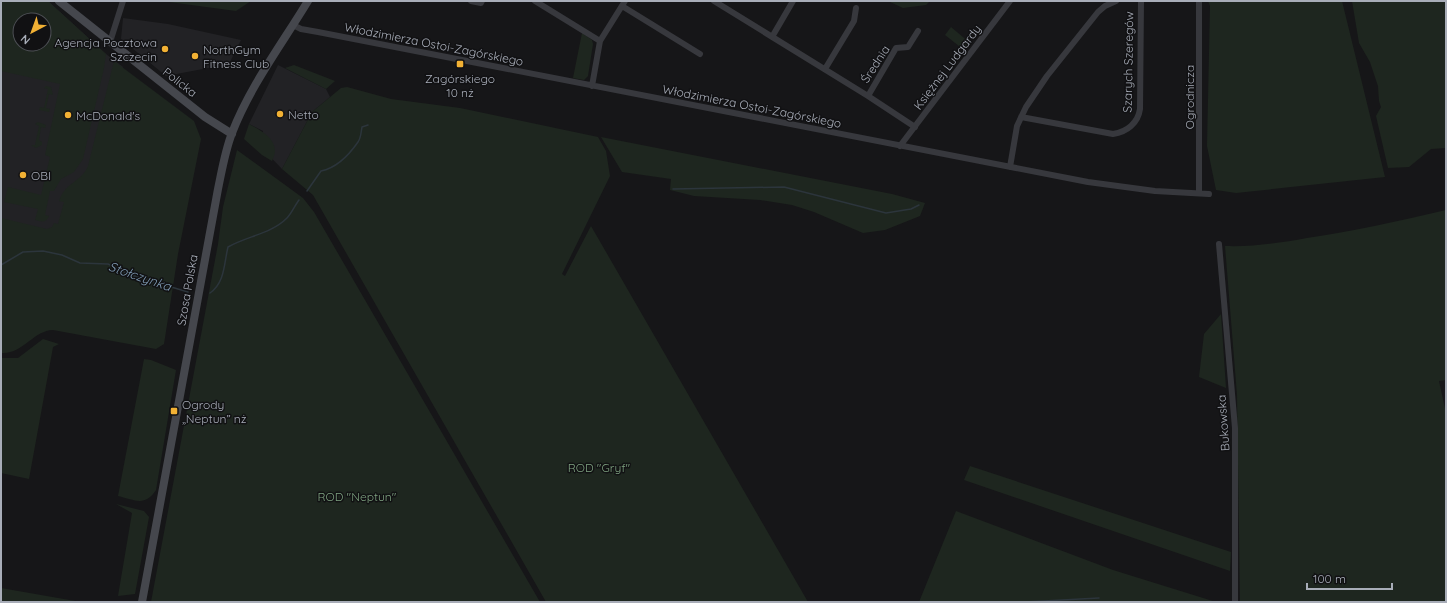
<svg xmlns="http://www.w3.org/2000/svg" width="1447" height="603" font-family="Quicksand,sans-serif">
  <rect width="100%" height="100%" fill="#161618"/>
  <path fill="#222225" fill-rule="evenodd" d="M1,1H48L106,54L123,67L78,237L1,220ZM20,20H44V44H20Z
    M123,18L168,24L241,40L229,64L166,76L121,39Z
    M278,65L326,89L330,97L312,112L282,169L258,144L263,131L249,124Z"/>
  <path fill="#1e261f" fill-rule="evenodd" d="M1,1H48L106,54L104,68L83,159L74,172L61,179L54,191H50L45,215L49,216C46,223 42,222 35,220L38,209L4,202L8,187L41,195L50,157L45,155L60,84L1,71ZM20,20H44V44H20Z
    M171,1H251L236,11L169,2Z
    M888,1H930L926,5L903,8Z
    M1208,1H1342L1385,177L1236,193L1216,190L1207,146L1210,6Z
    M1352,1H1446V148L1431,149L1409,167L1388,168L1376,116L1381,107L1379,101L1378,86L1370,62L1359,43Z
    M951,27L970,43L964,50L945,35Z
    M582,33L592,40L593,44L588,76L584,80L573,78Z
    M114,61L194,121L201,139L178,254L164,344L156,349L53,330C34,330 22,355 1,353V218L47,229L52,227L54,223L58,224L64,202L59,201C66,181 81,183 88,166Z
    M294,65L335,81L326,89L285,68Z
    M46,86L51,87L53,95L49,94L46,108L50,109L49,112L39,110L40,107L44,108L48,89L44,88Z
    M347,87L391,99L460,108L598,137L606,151L610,176L562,274L565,276L591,226L808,602H546L313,195L282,169L312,112L341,88Z
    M38,122L46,125L45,128L41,127L39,140L42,142V145L36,148L31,145H35L39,126L35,124Z
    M249,124C264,132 282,142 272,161L262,155L244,139Z
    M601,137L892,194L925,203L920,216L885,230L863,233L814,212L792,205L760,200L694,196L670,190L671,179L622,172Z
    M237,150L303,198L314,212L540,602H151L218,244L223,207Z
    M1446,210V380L1439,381L1446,413V602H1240L1237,395L1225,246C1253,247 1280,243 1307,238C1354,231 1400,221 1446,210Z
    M1221,314L1226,388L1199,377L1204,334Z
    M43,339L59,344L53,347L29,479L1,473V358H18Z
    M144,359L151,360L176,370L156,490C145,507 135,500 118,496Z
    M970,466L1231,552L1230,571L964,480Z
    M116,504L144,511L149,517L135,594L118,596L132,513Z
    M956,511L1113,570L1216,602H919Z
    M1,588L81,602H1Z"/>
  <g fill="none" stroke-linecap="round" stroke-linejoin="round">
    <path stroke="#2c353c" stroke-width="1.5" d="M673,189L784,187L886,213L911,209L919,205
      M307,191L321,171C336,168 349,155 358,142C361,138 361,132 362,127L368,125
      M1,265L23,252L43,251L62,255L80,263L108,264L131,275L188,292
      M210,293C225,283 224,263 228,247C247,236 271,234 287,218C292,213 295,205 299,200
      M1025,602L1099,598"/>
    <path stroke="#37383d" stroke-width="6" d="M471,1L481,3L482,1
      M535,1L600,41
      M714,1L868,96L915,127
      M622,6L700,54
      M293,25L301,29L318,32L1088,182L1155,191L1209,194
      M772,37L793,1
      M110,42L123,1
      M825,69L854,21L856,8
      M592,86L600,41L625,1
      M868,96L896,48L908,47L918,31
      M1021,117L1113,134C1127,132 1138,123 1140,109L1141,1
      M900,146L1010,1
      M1010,167L1017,126L1026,107L1047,76L1098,12L1105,6L1116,1
      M1199,193V1
      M1219,244L1235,428V602"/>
    <path stroke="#45474d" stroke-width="8" d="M59,1L205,117L232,134
      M142,602L218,189C222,170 225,151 232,133C250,86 282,44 308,1"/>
  </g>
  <g fill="#f2b134" stroke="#111113" stroke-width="1.5">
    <circle cx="165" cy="49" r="4"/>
    <circle cx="195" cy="56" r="4"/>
    <rect x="456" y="60" width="8" height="8" rx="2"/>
    <circle cx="280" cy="114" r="4"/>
    <circle cx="68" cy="115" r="4"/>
    <circle cx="23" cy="175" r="4"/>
    <rect x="170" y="407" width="8" height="8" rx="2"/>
  </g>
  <g text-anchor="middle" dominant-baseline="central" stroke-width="3" stroke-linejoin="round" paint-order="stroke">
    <g font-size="12" fill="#a8adb8" stroke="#111113" text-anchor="start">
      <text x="157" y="42" text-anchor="end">Agencja Pocztowa<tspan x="157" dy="14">Szczecin</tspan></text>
      <text x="203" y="49">NorthGym<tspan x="203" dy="14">Fitness Club</tspan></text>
      <text x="460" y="78" text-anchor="middle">Zagórskiego<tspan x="460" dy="14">10 nż</tspan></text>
      <text x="288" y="114">Netto</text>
      <text x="76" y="115">McDonald's</text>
      <text x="31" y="175">OBI</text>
      <text x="182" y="404">Ogrody<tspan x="182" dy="14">„Neptun” nż</tspan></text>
    </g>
    <g font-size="12" fill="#a8adb8" stroke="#111113">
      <text transform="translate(434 44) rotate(11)">Włodzimierza Ostoi-Zagórskiego</text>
      <text transform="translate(1128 62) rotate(-89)">Szarych Szeregów</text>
      <text transform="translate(875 64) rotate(-57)">Średnia</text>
      <text transform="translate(947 67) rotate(-53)">Księżnej Ludgardy</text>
      <text transform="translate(180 82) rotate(38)">Policka</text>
      <text transform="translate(1189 97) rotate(-90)">Ogrodnicza</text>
      <text transform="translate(752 106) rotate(11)">Włodzimierza Ostoi-Zagórskiego</text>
      <text transform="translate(187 290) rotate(-80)">Szosa Polska</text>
      <text transform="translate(1223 423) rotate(-94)">Bukowska</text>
    </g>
    <g font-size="12" fill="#7fa381" stroke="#111113">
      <text x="599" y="467">ROD "Gryf"</text>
      <text x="357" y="496">ROD "Neptun"</text>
    </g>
    <g font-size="13" font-style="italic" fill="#7f9bb3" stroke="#111113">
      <text transform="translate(140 276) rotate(19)">Stołczynka</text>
    </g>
  </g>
  <rect width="1447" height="603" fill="none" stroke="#a8adb8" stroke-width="4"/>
  <g transform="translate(32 32) rotate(221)"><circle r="19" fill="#111113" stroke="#4d4f55"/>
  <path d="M0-3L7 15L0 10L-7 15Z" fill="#f2b134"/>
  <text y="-6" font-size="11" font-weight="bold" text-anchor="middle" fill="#a8adb8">N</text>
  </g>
  <path d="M1307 583v6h85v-6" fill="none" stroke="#a8adb8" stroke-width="2"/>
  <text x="1313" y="583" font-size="12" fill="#a8adb8" stroke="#111113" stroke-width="3" paint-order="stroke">100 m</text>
</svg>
